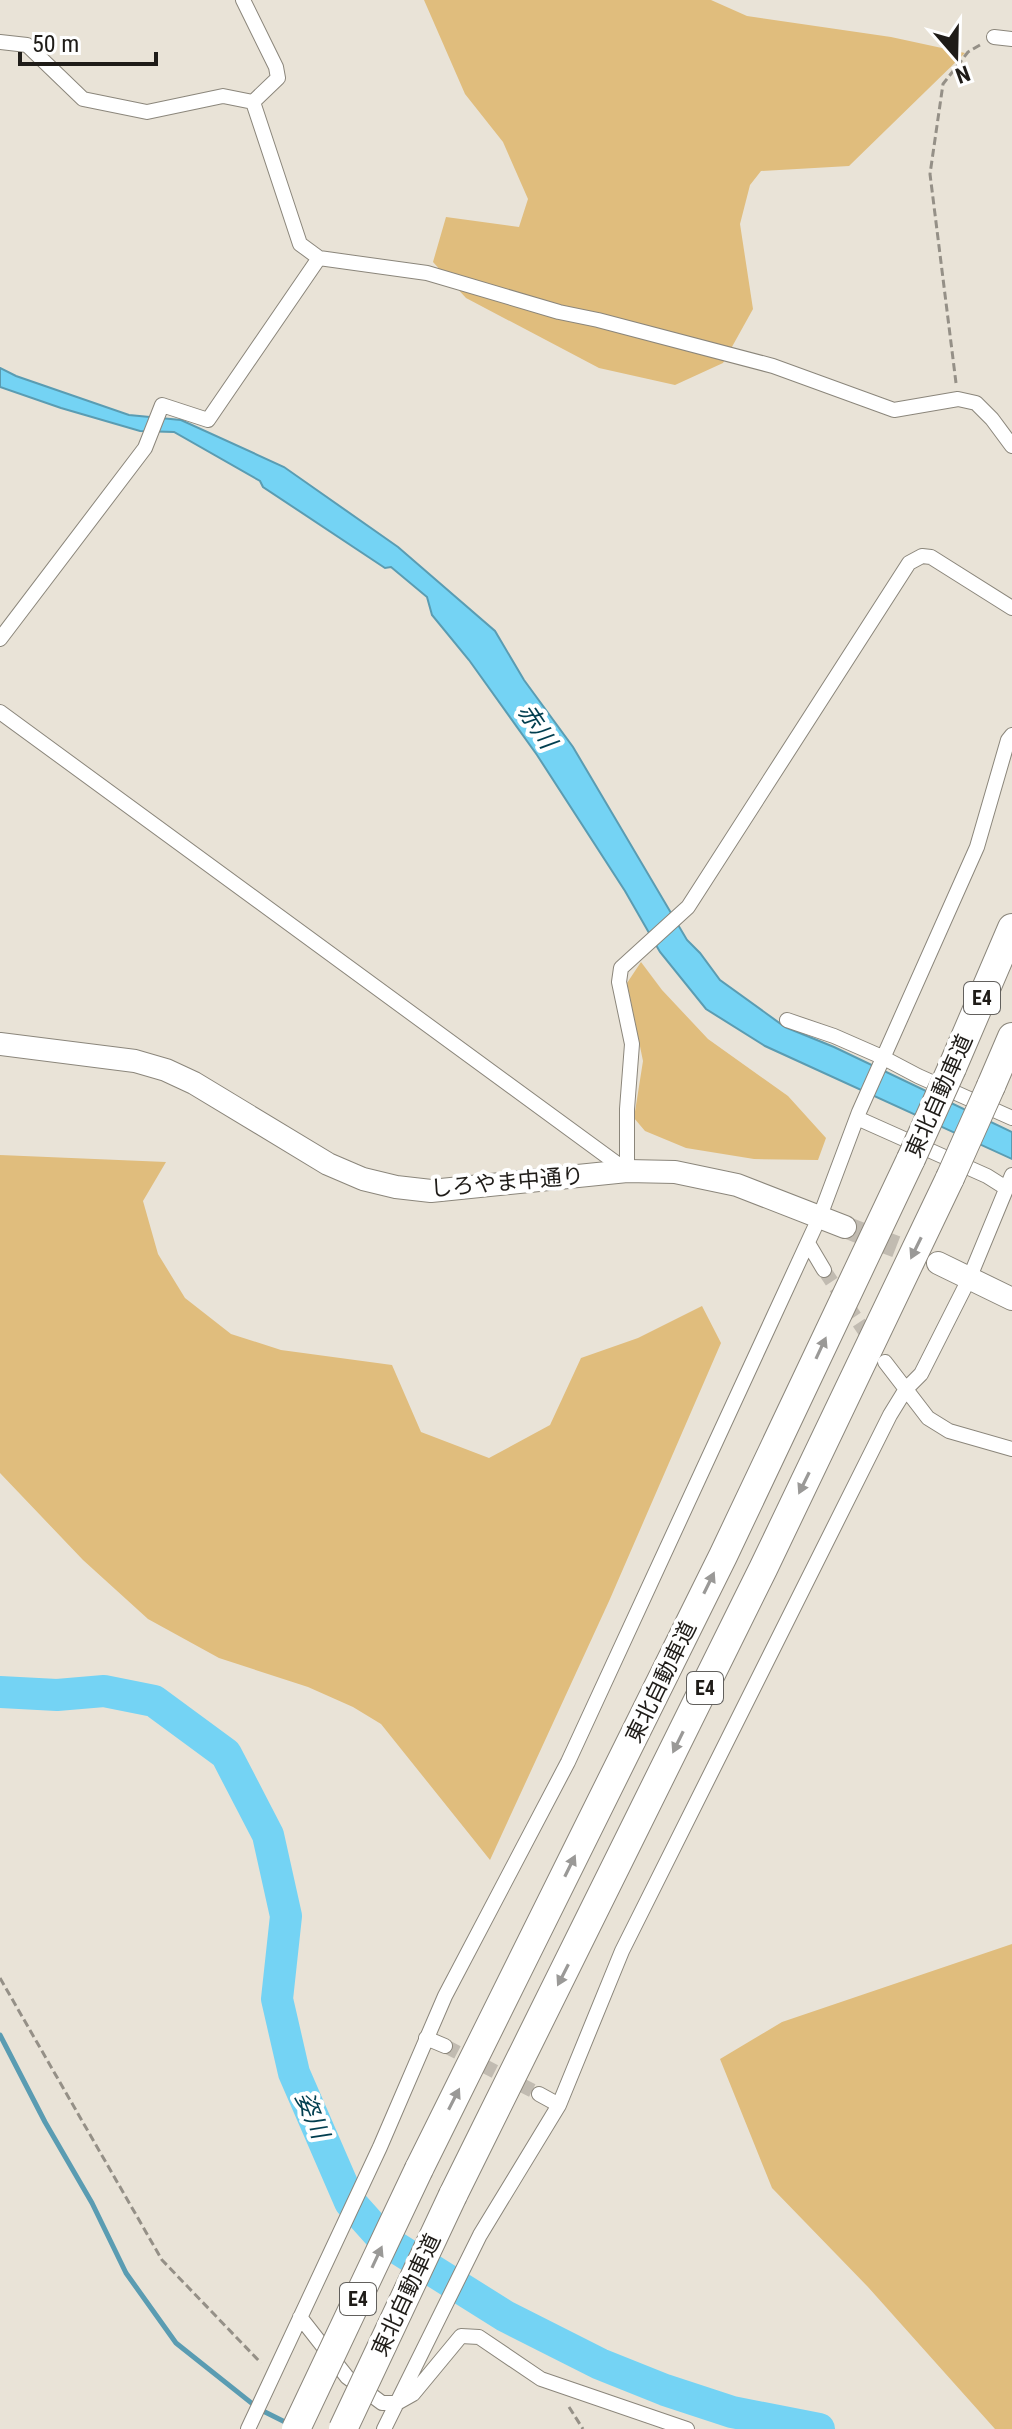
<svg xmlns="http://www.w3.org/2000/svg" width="1012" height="2429" font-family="'Roboto Condensed','Noto Sans JP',sans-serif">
  <rect width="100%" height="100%" fill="#e9e3d7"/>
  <path fill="#e0bd7d" d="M424,0H711L747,16L891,37L965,53L849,166L761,171L750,185L740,224L753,309L723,363L675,385L599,368L466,298L433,262L446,217L519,227L528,199L503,142L465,94Z
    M641,962L662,990L708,1039L788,1096L826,1138L818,1160L754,1159L686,1148L645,1131L634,1118L643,1061L627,983Z
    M0,1155L166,1162L143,1201L158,1254L185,1298L231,1334L281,1350L392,1365L421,1432L489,1458L550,1425L581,1358L638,1338L702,1306L721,1343L610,1599L490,1860L381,1724L353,1707L308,1687L219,1658L148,1619L83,1560L0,1473Z
    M1012,1944V2429H995L868,2287L772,2188L720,2059L782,2022Z"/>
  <path fill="#74d3f4" stroke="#5a9cb2" stroke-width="2" d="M0,368L16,376L129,415L181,420L284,467L398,547L495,631L524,680L573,747L687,940L700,953L720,980L785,1027L834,1047L1012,1132V1159L765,1046L706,1009L660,952L625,891L537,755L469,660L432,615L427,597L391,567L385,568L263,487L260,481L174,432L140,431L61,408L0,387Z"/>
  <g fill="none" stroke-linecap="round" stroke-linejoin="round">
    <path stroke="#5a9cb2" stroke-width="5" d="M0,2035L45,2122L92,2203L126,2273L176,2343L259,2409L289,2424"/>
    <path stroke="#74d3f4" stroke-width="32" d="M0,1692L57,1695L104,1691L154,1701L226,1754L268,1835L286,1916L277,1999L294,2073L350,2202L384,2240L505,2316L600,2364L665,2390L732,2412L819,2429"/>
    <path stroke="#c1bbb1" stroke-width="14" stroke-dasharray="14 7" stroke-linecap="butt" d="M824,1270L885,1362
      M445,2046L539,2094"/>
    <path stroke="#c1bbb1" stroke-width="22" stroke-dasharray="22 11" stroke-linecap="butt" d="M845,1227L938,1263"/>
    <g stroke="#8b867b" stroke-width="16">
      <path id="street" d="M243,0L276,67L278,78L253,102
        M994,37L1012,39
        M0,42L27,45L83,99L147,112L223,96L253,102
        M253,102L300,244L319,258L427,273L559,312L598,320L773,366L894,410L958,399L976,403L992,419L1012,446
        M0,639L145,448L162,405L208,420L319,258
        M0,712L627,1171
        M787,1020L834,1036L882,1057L918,1076L1012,1118
        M857,1118L987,1176L1006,1188
        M627,1171V1109L632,1044L619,982L621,968L688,907L909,563L922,556L931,557L1012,608
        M808,1243L824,1270
        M885,1362L928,1418L949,1431L1012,1449
        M426,2038L445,2046
        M539,2094L559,2105
        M300,2317L347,2377L382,2403H397L413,2394L461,2336L479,2337L541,2379L687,2429
        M248,2429L380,2147L445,1996L568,1762L820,1216L859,1112L977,847L1008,740L1012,735
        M384,2429L480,2235L559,2105L622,1951L890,1415L906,1389L921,1374L969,1279L1012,1175"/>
    </g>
    <g stroke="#8b867b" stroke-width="24">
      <path id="secondary" d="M0,1044L135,1061L166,1070L194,1083L328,1164L363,1179L396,1187L431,1191L627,1171L675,1172L737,1185L845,1227
        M938,1263L1012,1299"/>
    </g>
    <g stroke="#8b867b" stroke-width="30">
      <path id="highway" d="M952,1068L1012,928
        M991,1086L1012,1037
        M419,2169L723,1556L911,1159
        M453,2195L763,1569L950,1178"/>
    </g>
    <path stroke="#959087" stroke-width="3" stroke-dasharray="8 4" stroke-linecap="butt" d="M956,383L930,174L943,84L968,52L980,45
      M0,1978L162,2260L261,2363
      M569,2407L583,2429"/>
    <use href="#street" stroke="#fff" stroke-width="14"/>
    <use href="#secondary" stroke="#fff" stroke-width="22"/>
    <use href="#highway" stroke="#fff" stroke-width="28"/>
    <g stroke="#8b867b" stroke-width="30" stroke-linecap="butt">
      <path id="highway-bridge" d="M911,1159L952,1068
        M950,1178L991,1086
        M296,2429L419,2169
        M343,2429L453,2195"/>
    </g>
    <use href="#highway-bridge" stroke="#fff" stroke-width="28"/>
  </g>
  <defs><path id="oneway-solid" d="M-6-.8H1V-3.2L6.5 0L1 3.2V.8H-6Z" transform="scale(2)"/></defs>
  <g fill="#9a9997">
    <use href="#oneway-solid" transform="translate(916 1248) rotate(116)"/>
    <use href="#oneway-solid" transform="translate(821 1348) rotate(-65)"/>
    <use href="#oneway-solid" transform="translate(804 1483) rotate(116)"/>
    <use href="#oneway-solid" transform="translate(709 1583) rotate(-64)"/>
    <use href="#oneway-solid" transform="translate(678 1742) rotate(116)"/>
    <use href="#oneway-solid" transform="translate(570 1866) rotate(-64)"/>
    <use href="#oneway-solid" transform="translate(563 1975) rotate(117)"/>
    <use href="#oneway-solid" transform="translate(454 2099) rotate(-63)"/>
    <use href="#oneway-solid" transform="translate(377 2257) rotate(-65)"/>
  </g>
  <g text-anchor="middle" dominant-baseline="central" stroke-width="8" stroke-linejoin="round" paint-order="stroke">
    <g fill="#fff" stroke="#62605d" stroke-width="2">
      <rect x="964" y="982" width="36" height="32" rx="6"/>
      <rect x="687" y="1672" width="36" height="32" rx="6"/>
      <rect x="340" y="2283" width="36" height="32" rx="6"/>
    </g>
    <g font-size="20" font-weight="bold" fill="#1f1c18">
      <text x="982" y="998">E4</text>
      <text x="705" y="1688">E4</text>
      <text x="358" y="2299">E4</text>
    </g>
    <g font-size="22" fill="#1f1c18" stroke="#fff">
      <text transform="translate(939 1096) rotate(-66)">東北自動車道</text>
      <text transform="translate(507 1182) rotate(-5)">しろやま中通り</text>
      <text transform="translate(661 1682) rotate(-64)">東北自動車道</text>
      <text transform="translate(406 2295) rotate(-65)">東北自動車道</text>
    </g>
    <g font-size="24" font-style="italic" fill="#013e4f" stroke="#fff">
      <text transform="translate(537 726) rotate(56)">赤川</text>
      <text transform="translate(312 2115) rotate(67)">姿川</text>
    </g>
  </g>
  <g transform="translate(956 56) rotate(160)" stroke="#ffffff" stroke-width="6" paint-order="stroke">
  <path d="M0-6L14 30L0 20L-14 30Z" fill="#1f1c18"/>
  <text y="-12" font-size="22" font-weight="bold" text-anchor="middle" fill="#1f1c18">N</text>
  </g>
  <path d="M20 52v12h136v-12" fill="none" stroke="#1f1c18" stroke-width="4"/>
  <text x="32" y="52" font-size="24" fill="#1f1c18" stroke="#ffffff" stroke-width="6" paint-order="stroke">50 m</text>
</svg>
